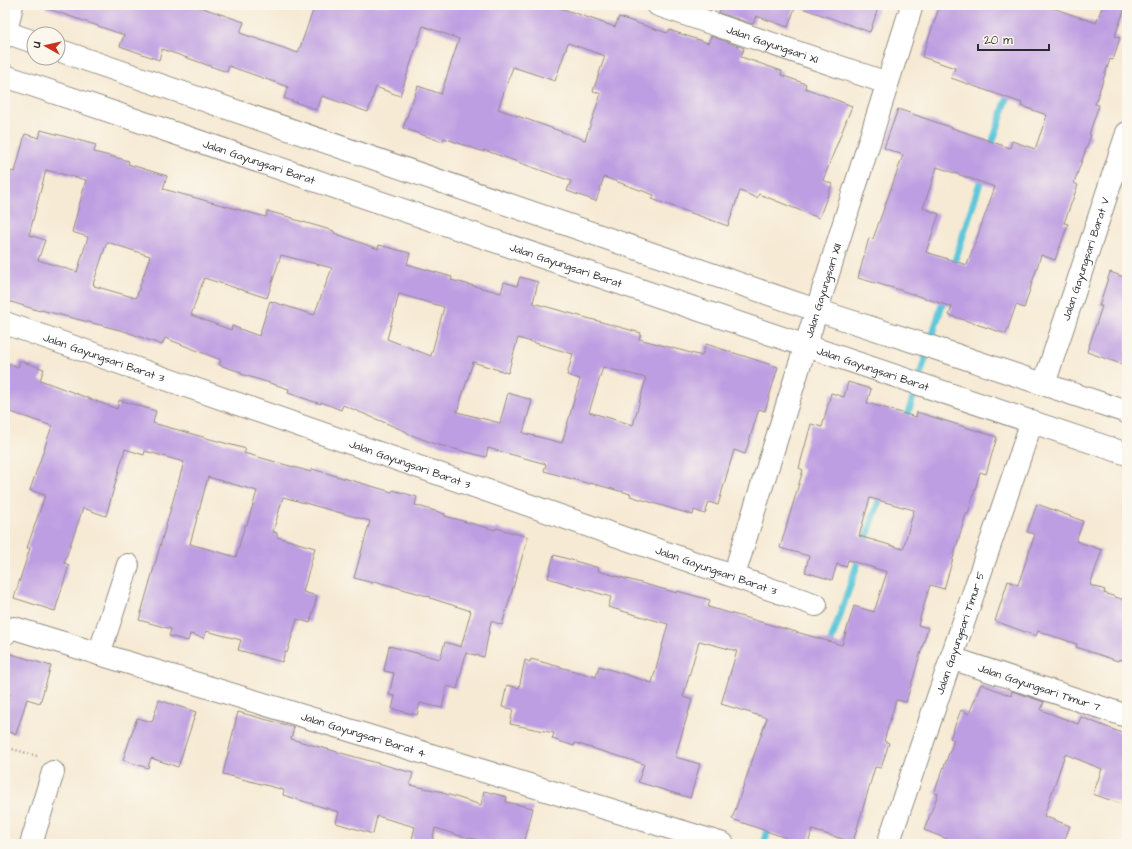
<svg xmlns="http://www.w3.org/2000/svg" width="1132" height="849" font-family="'Architects Daughter',sans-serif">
  <rect width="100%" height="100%" fill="#fbf7ec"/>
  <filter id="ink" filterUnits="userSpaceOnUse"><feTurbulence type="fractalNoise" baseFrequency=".025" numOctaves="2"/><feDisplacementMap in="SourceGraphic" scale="8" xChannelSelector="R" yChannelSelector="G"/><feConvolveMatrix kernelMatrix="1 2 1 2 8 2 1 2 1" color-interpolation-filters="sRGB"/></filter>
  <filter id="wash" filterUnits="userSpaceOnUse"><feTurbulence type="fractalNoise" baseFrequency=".012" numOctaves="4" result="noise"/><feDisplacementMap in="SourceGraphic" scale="16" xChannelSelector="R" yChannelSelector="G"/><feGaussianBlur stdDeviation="0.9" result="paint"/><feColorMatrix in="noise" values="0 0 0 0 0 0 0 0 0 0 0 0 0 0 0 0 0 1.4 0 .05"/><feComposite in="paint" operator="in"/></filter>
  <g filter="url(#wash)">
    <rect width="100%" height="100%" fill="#f6ead4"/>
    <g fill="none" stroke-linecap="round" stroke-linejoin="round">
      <path stroke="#5ec7da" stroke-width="7" d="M990,150L1010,89
        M952,270L983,173
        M905,423L945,295
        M828,650L882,492
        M764,844L770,823"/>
    </g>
    <g id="blocks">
      <path fill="#be9ee2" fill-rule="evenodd" d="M46,5H194L244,22L240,33L298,53L315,5H552L615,27L619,17L667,33L669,30L708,43L711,36L744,48L741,57L782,71L781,75L806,84L805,88L852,106L823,180L832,184L819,218L759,194L757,198L740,191L728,226L652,199L654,195L604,177L596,201L567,191L571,181L484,150V152L444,138L443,142L403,128L418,86L441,94L459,39L423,26L400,96L376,87L368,112L322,96L317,110L284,98L288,87L229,66L227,72L162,49L159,60L120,46L124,35L46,8ZM568,43L605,56L593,91L601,94L585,140L498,109L513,67L555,81Z
        M722,5H796L788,27L756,16L753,24L719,13Z
        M802,5H879L870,32L802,8Z
        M940,5H1044L1096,23L1103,5H1126L1115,36L1120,38L1113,60L1110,59L1095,104L1099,105L1089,134L1091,135L1074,183L1078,185L1064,223L1068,224L1055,260L1041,255L1024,308L1016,305L1006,334L949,315L952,307L900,290L858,278L869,238L873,239L903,155L884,148L898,109L1010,148L1012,141L1035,149L1047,115L1021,106L1022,103L951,78L955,68L922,57ZM937,167L995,187L967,265L926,252L939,214L923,208Z
        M41,130L96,145L94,152L129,161L128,164L167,176L163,189L266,217L267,211L293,218V219L334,231V233L378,249L379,245L410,253L407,264L452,277L451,280L501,293L504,282L517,286L520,277L538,282L533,303L641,333L639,339L702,356L706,344L778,367L765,411L759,409L745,454L734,450L718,505L709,502L705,514L694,510L693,515L630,496L631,494L590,483V484L544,471L546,464L488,448L486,457L435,444L407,433V432L343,405L341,410L321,402V404L288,393L289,389L241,374V372L219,365L221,360L165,338L162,345L124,331L41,310L40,311L5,300V193L11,171L15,172L25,134L39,138ZM46,170L86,180L72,232L88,237L77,272L38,260L45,240L29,235ZM107,242L150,256L136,298L94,286V284H93ZM281,255L332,268L314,315L270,301L259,336L232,326L231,330L191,315L204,278L267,298ZM399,294L444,307L431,356L387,339ZM518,338L573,354L567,375L580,379L562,443L523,433L532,400L508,393L500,423L457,412L473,362L508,373ZM603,367L646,378L633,425L589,412Z
        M1110,272L1127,278V366L1087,352L1102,306H1099Z
        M20,361L44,369L40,380L117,409L119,400L156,411L153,423L246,449L244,453L311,472L312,469L392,492L393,490L417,497L415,505L445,514V516L495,530L496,528L528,537L502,625L491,621L484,657L466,653L457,689L447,686L442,708L420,703L417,715L392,709L395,696L389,695L394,673L384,671L389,646L440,659L445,642L461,647L471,611L430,598L431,597L374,581L373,583L354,578L370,521L283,497L273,532L277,533V537L315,548L303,592L317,596L310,623L297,619L287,653L285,652L282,662L238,650L241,640L206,631L204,638L190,634L188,641L169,636L171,629L139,620L184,462L145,451L144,455L125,449L106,516L83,508L64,563L69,565L55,611L14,598L30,548H27L45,495L30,490L52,426L5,410V362L18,367ZM208,477L257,491L247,525H245L236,557L190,544Z
        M848,382L871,389L867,403L916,417L917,412L997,437L986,474L980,472L968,514H966L944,589L930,585L918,625L928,628L906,702L896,700L884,741L889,743L881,768L875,767L853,842L812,830L808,844H803L732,819L767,718L721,704L737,651L699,641L683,697L692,700L675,757L700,764L690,798L638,782L644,764L575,743L574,746L552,739L554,733L510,724L513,709L502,707L507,685L519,688L525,660L530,662L531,659L596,677L599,666L652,683L668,624L608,607L611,597L548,578L554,555L599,568L598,571L677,593V591L710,600L708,607L842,645L854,606L874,612L887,572L848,560L846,567L837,564L832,580L805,572L809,556L780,548L803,470L799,468L811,424L822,427L831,393L844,397ZM870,498L914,510L903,549L859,536Z
        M1037,504L1083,521L1076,541L1102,550L1090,585L1105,590L1104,593L1127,601V662L1119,659L1118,661L1076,647L1077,644L1038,631L1036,636L995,621L1008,581L1018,585L1035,534L1027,532Z
        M5,652L51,666L40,703L27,699L16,734L5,731V712L10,694L5,693Z
        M981,684L1011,696L1012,691L1044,702L1041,710L1078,724L1081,717L1127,735V806L1093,794L1102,769L1065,754L1044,816L1070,826L1063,844H960L924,830L938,794L934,793L954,740L950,738L961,710L969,714Z
        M159,700L196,712L178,767L151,758L148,768L123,760L137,718L152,722Z
        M238,712L294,727L291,739L413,773L410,785L443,792V793L481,805L484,791L507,797L506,802L533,808L524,844H497L457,835L435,828L432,843L412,839L415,827L377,816L373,834L336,823L339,812L283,795L284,790L223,774Z"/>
    </g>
  </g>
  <g filter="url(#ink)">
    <use href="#blocks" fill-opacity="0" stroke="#908a80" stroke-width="1"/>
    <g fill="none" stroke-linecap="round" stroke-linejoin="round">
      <g stroke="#908a80" stroke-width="24">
        <g id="minor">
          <path id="s1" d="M658,5L887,83"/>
          <path d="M5,32L34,42"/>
          <path d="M5,37L12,5"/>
          <path d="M58,50L816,310L953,354L1127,412"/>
          <path id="s2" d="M5,76L1127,454"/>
          <path id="s3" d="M5,323L816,605"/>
          <path id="s4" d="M1044,384L1127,133"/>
          <path id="s5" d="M734,575L912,5"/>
          <path id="s6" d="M5,634L7,630L14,628L723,844"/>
          <path d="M99,654L128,565"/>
          <path id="s7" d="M951,658L1127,716"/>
          <path d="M31,844L53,772"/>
          <path id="s8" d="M888,844L1032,421"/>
        </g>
      </g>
      <path stroke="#908a80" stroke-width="2.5" stroke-dasharray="1 3" stroke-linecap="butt" d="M5,747L37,756"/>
      <use href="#minor" stroke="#fff" stroke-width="22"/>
    </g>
  </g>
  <g text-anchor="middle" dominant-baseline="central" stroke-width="3" stroke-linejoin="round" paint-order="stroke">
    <g font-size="11" fill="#2b2b2b" stroke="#fbf7ec">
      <text stroke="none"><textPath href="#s1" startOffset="121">Jalan Gayungsari XI</textPath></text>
      <text stroke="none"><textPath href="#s2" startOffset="268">Jalan Gayungsari Barat</textPath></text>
      <text stroke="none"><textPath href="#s4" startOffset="132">Jalan Gayungsari Barat V</textPath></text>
      <text stroke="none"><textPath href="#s2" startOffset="592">Jalan Gayungsari Barat</textPath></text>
      <text stroke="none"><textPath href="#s5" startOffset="298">Jalan Gayungsari XII</textPath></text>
      <text stroke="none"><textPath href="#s3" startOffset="105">Jalan Gayungsari Barat 3</textPath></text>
      <text stroke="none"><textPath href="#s2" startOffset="916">Jalan Gayungsari Barat</textPath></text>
      <text stroke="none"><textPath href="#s3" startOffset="429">Jalan Gayungsari Barat 3</textPath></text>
      <text stroke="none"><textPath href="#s3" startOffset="753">Jalan Gayungsari Barat 3</textPath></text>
      <text stroke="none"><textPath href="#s8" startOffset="223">Jalan Gayungsari Timur 5</textPath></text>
      <text stroke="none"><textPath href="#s7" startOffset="93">Jalan Gayungsari Timur 7</textPath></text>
      <text stroke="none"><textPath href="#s6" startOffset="377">Jalan Gayungsari Barat 4</textPath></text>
    </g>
  </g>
  <rect width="1132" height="849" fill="none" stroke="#fbf7ec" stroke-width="20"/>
  <g transform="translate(46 46) rotate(278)"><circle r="19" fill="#fbf7ec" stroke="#a8a59f"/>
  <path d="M0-3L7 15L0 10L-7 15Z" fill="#c8321e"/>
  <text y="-6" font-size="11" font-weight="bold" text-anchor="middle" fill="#2b2b2b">U</text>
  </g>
  <path d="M978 44v6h71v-6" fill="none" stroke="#2b2b2b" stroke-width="2"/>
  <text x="984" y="44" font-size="12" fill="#2b2b2b" stroke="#fbf7ec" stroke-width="3" paint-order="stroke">20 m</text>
</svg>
